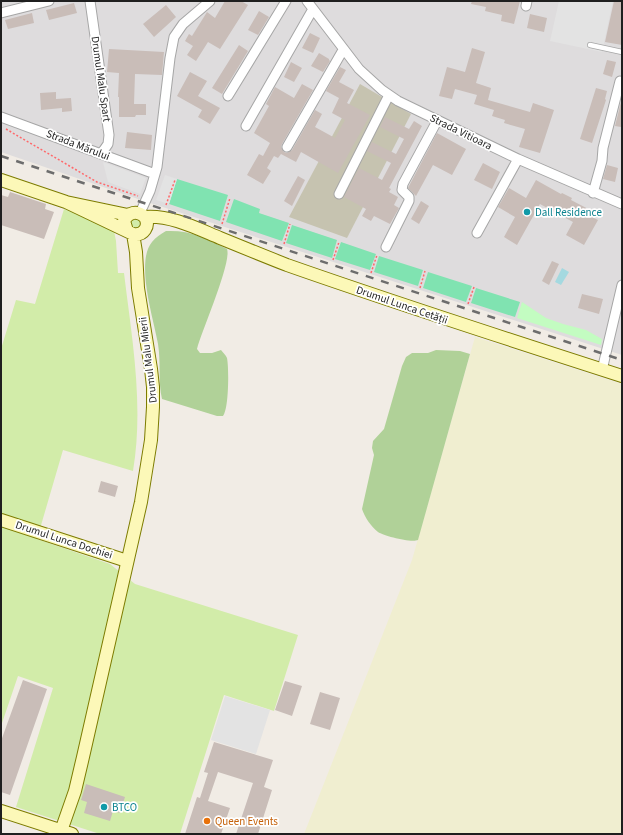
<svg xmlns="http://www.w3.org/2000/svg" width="623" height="835" font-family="'Source Sans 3',sans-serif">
  <rect width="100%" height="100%" fill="#f1ece5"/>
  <path fill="#dedcdd" d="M1,1H622V355L141,200L1,152Z"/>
  <path fill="#c6c3b0" d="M360,84L411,114L347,238L289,217Z"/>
  <path fill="#f0eed0" d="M475,337L622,384V834H304L412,560Z"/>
  <path fill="#d2eca9" d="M64,209L89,218L114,231L116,241L118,273H124C132,339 144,405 133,471L63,450L37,539L110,564L135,584L298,635L274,711L224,695L180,834H100L16,807L53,688L18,676L1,726V349L16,300L35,304Z
    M132,218L141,220V227L133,229L130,222Z"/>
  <path fill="#b0d198" d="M166,231C191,230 205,238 227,249C232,262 202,330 197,349L200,353H212L221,350C223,353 226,355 227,358C229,367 229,409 223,416H217L162,399C158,382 161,362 158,344C154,320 135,262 152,242C156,237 161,234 166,231Z
    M436,350L460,351L470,354L418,540C411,543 384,536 378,532C371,526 365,518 362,509L374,455L372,448L373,441L384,429L402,366L406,357L412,353H428Z"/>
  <path fill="#c3fcc1" d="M522,302L546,318L563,324L586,330L602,339L601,345L517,318Z"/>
  <path fill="#80e3b1" d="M177,179L228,195L220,221L169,204Z
    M234,199L260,209L259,213L289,223L282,241L226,222Z
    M292,225L337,240L332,258L286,243Z
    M341,242L376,254L370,270L335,259Z
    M379,256L423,270L418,286L374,272Z
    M428,272L472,286L466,302L423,288Z
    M476,288L520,302L515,317L471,303Z"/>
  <path fill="#e3e3e3" d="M559,1H613L602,52L550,41Z
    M103,162L146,178L140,194L108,182Z
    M165,175L177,179L169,204L156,200Z
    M225,696L270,710L256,754L211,740Z"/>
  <path fill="#a4d9e0" d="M562,268L569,272L561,285L555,282Z"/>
  <path fill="#c9bdb8" d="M225,1H241L248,5L220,49L208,42L196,61L187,55L193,46L185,41L189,34L192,36L207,12L215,18Z
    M472,1H520L514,24L501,21L502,15L485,11L486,7L471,4Z
    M614,1H622V45L605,42Z
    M74,3L77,13L49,20L46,10Z
    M166,5L176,17L154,37L143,24Z
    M259,11L269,17L258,35L248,30Z
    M32,13L34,23L8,29L5,20Z
    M530,14L547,18L544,32L527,28Z
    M310,33L320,38L313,53L302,48Z
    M239,45L248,51L222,94L212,88Z
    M472,48L485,52L476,83L491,88L488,100L530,112L533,103L554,110L540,153L519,147L525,129L504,123L505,120L492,116L494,110L474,104L477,95L455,89L452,99L439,96L447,67L465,72Z
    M109,49L164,52L162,75L135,74L134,104H146V115H136L135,117H119V97H118L119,73L107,72Z
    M319,53L329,59V60L330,61L323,72L311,66Z
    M607,60L616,62L612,77L603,74Z
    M291,62L302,68L294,82L284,77Z
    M340,67L346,70L339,82L354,90L347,103L370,115L338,173L301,152L296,162L281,154L278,158L274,156L267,168L271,171L263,184L247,175L259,154L263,156L270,143L254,133L269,106L266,104L275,87L294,98L302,84L313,90L282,144L281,147L284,152L287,153L292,150L315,110L322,114L315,127L335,138L345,120L332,113L339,98L326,91Z
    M190,72L207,81L198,96L220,108L210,124L198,117L202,110L177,96Z
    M596,88L607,91L605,99L606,100L592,143L580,139Z
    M56,92V99L71,98L72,111L62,112V108L41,110L40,93Z
    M621,102H622V121L621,127L615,126Z
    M385,117L409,129L414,121L422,126L389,188L391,189L389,192L398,197L394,205L399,208L390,224L374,216L371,221L362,216L366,209L344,197L359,168L382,180L391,163L367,151L372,142L396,154L404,139L380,127Z
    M127,132L152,135L151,150L125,148Z
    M437,133L466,149L452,175L433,165L416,196L408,188L409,186Z
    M483,163L500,172L492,189L474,180Z
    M607,165L618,168L615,182L603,179Z
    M298,176L305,180L292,206L284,201Z
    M536,180L561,194L562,193L572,198L571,200L594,212L592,217L598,220L584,245L566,235L573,222L540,204L517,245L504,237L515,217L498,207L509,188L526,198Z
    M10,192L46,204L45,209L54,212L44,239L1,225V195L8,197Z
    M421,201L429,206L419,224L411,219Z
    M552,261L559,264L549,285L542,281Z
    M582,294L603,299L599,314L578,308Z
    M101,481L118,486L115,497L98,492Z
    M23,680L47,689L10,795L1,792V741Z
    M285,681L302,686L292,716L275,710Z
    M320,692L340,698L330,730L310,724Z
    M214,742L273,760L264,787L272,790L258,834H236L253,783L218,772L208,801L230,808L221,834H185L197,797L200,798L208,773L204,772Z
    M86,784L125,797L120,813L113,811L110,821L84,813L87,802L81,800Z"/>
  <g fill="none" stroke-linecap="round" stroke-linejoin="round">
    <g stroke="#a6a6a6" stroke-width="6">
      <path id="lane" d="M590,45L622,52"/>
    </g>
    <g stroke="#a6a6a6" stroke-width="11">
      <path id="street" d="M90,1L109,135L108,144L101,154
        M307,1L359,69L382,90L398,101L518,159L622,204
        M526,6L527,1
        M1,13L49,1
        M228,96L286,1
        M1,117L155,174
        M246,126L313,9
        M287,147L343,50
        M593,193L602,161L603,148L620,81
        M339,194L389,95
        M140,213L150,191L157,167L170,58L174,37L183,24L210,1
        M477,233L518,159
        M386,247L409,201V197L402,190L403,184L437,121
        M602,370L622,285"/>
    </g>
    <g stroke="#7d7c00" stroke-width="14">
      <path id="secondary" d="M1,180L66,202L128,215
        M66,202L133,234C144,236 150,226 145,217C137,210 128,212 124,221L127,231
        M145,217C171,215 196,228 220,238C242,247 264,256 287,265C398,304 510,340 622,376
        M1,520L127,561
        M1,811L72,834
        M61,831L75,791L83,757L141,502L151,440L153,407V387L151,369L138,288L136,252L133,234"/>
    </g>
    <path stroke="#ff686a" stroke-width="1.5" stroke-dasharray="2 2" stroke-linecap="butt" d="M6,129L97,182L138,196
      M166,205L175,180
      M222,224L230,198
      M284,244L290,224
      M333,260L339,242
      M371,273L377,255
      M420,288L425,271
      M468,304L474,287"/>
    <use href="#lane" stroke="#fff" stroke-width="4.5"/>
    <use href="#street" stroke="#fff" stroke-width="9"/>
    <use href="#secondary" stroke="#fcf8b8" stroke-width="12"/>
    <path stroke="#6d6d6d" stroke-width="2.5" stroke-dasharray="8 8" stroke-linecap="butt" d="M1,156L622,360"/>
  </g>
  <g fill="#0f9aa8" stroke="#fff" stroke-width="1.5">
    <circle cx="527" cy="212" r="4"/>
    <circle cx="104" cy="807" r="4"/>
  </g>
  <circle fill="#e8710a" stroke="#fff" stroke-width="1.5" cx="207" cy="821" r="4"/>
  <g text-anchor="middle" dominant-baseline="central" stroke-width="3.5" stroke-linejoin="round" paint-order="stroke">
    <g font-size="11" fill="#1f1f1f" stroke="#fff">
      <text transform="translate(101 79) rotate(82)">Drumul Malu Spart</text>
      <text transform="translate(461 132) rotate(26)">Strada Vitioara</text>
      <text transform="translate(78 145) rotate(21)">Strada Mărului</text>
      <text transform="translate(402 305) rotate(19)">Drumul Lunca Cetății</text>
      <text transform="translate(148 360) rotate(-97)">Drumul Malu Mierii</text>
      <text transform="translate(64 540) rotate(18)">Drumul Lunca Dochiei</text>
    </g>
    <g font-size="11" fill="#0d838f" stroke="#fff" text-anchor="start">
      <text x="535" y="212">Dall Residence</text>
      <text x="112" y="807">BTCO</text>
    </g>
    <g font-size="11" fill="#c56008" stroke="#fff" text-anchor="start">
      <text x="215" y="821">Queen Events</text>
    </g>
  </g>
  <rect width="623" height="835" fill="none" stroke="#1f1f1f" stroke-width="4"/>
</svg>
